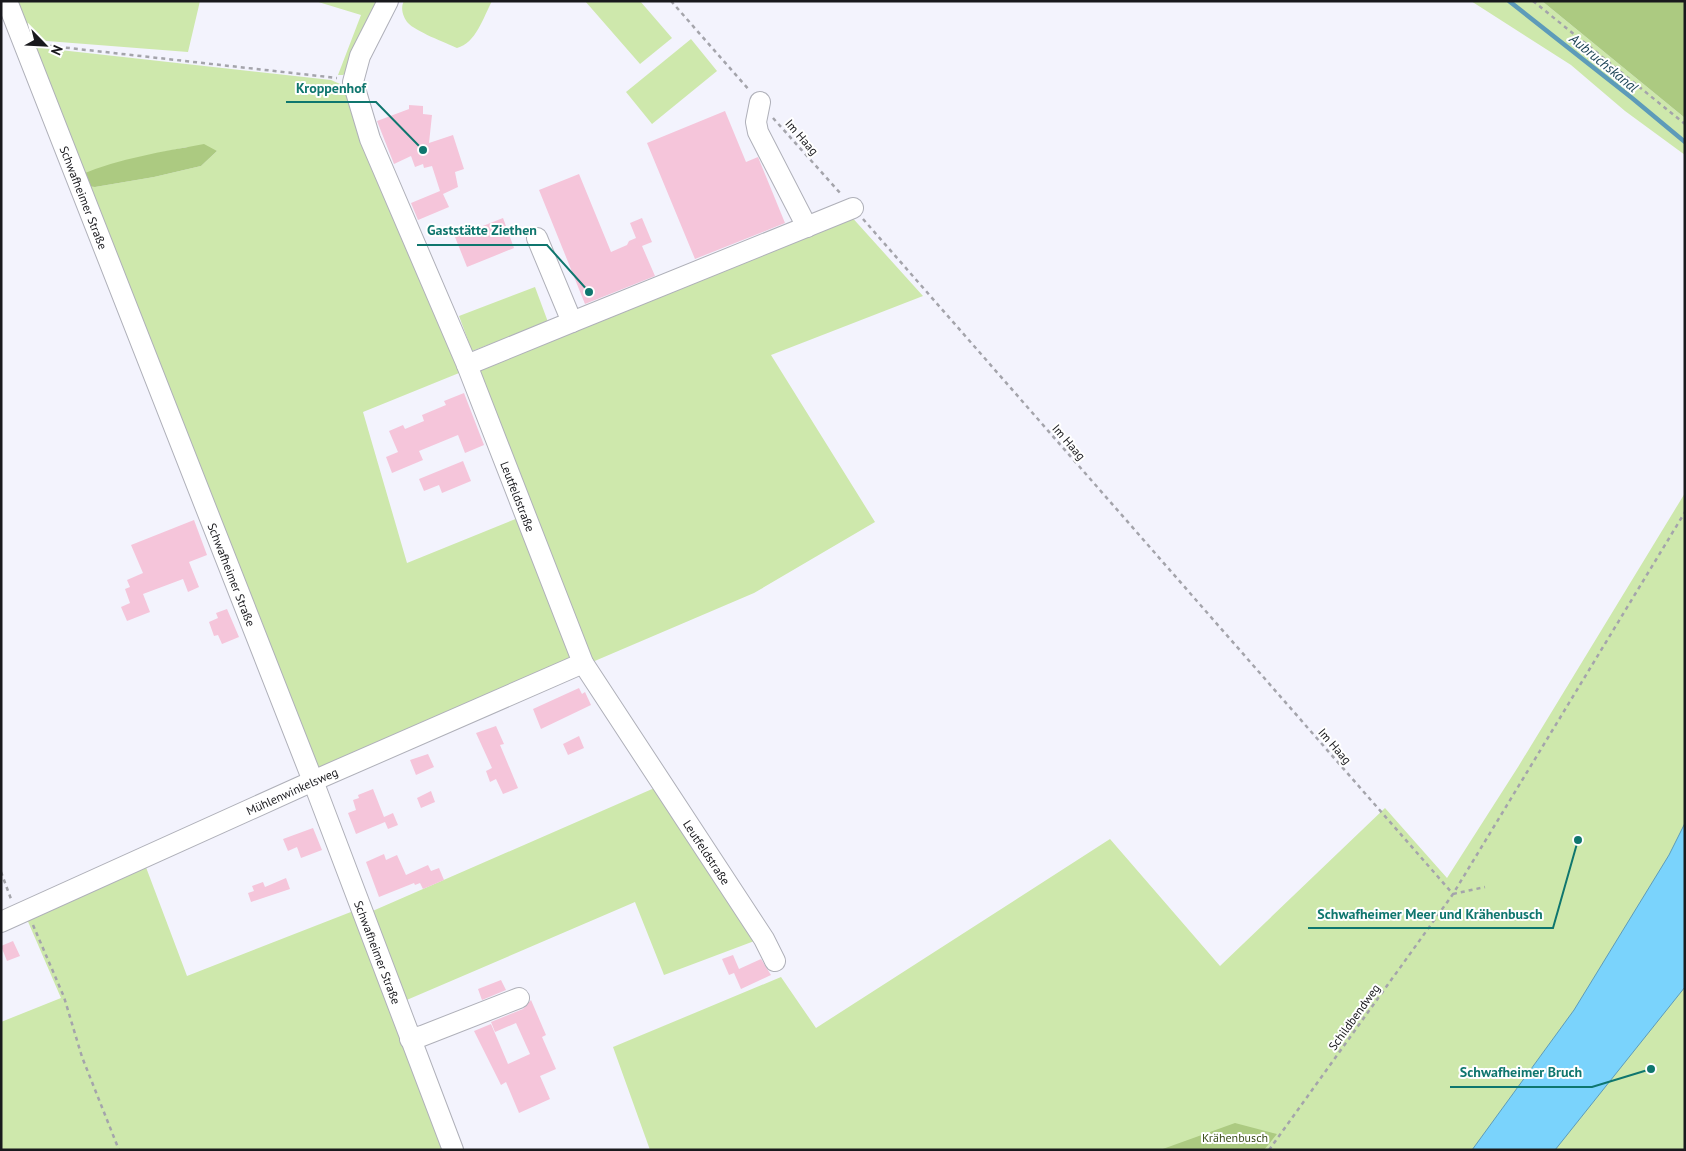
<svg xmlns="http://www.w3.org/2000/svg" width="1686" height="1151" font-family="'PT Sans',sans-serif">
  <rect width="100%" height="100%" fill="#f3f3fd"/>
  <path fill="#cee8ac" d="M12,1H200L188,52L34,40L29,38Z
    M315,1H382L348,71L343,75H338L361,15Z
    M404,1H492C483,18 476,43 457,48C446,43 415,31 408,23C403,17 400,8 404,1Z
    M585,1H640L672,38L640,64Z
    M1471,1H1542L1685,118V155L1625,111L1571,65Z
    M691,39L717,71L652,124L626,92Z
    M33,47L331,80L347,87L464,371L363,412L407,563L523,516L570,657L566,663L318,772L85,186L95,187L154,177L201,166L217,151L187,147L159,153L80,175Z
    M849,214L923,296L771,355L875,522L754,593L590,663L476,366Z
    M535,287L548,322L472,351L459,316Z
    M1685,493V1150H650L613,1047L781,977L816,1028L1110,839L1220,966L1385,808L1447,878L1518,767Z
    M659,786L757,940L664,975L635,902L402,1002L368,913Z
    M144,862L187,976L356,910L446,1150H1V1022L61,998L26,917Z"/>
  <path fill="#acca81" d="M1542,1H1685V118Z
    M204,144L217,151L201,166L154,177L95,187L85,186L80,175C121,158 161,152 204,144Z
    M1235,1123L1277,1134L1264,1150H1160Z"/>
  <path fill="#7ad3fc" stroke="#5d9bb9" d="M1685,823V987L1555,1150H1472L1574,1010L1669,855Z"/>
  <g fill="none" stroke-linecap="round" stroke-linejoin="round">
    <path stroke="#5d9bb9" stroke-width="4.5" d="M1509,1L1632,98L1685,142"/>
  </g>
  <path fill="#f5c5da" d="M409,105L423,106V114L432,115L429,143L453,135L464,169L455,172L458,187L443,194L449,207L418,220L411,203L440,191L432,166L424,168L423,164L415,167L411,156L394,164L377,121L409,109Z
    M725,111L746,162L758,157L785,223L695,259L647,143Z
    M579,174L611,252L627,245L629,241L636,238L630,223L642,218L652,242L642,246L655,276L585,304L539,190Z
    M503,218L514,248L467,267L455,237Z
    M464,393L484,445L465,453L458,435L419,451L423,460L392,473L386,457L398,452L389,431L403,425L405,429L424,421L422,415L446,405L444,401Z
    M463,461L471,481L442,493L439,485L424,491L419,479Z
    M194,520L207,555L189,562L199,587L188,592L183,579L143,594L150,612L127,621L121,607L130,603L125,589L130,587L127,580L143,573L131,545Z
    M227,609L239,637L222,644L218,635L214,636L209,622L218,618L216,613Z
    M579,688L582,694L585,692L591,705L541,729L533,709Z
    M496,726L504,744L500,745L518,788L503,794L496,779L490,782L486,771L492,768L476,733Z
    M579,736L584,748L568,755L563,744Z
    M428,754L434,767L416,775L410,760Z
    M373,789L384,817L393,813L398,825L388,829L385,822L356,834L348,813L356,810L353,800L359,798L358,795Z
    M431,791L435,802L421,808L417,798Z
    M313,828L322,850L301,858L297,847L288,851L283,839Z
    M384,854L386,860L397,855L406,875L428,865L431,871L439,868L444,880L423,889L420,883L415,885L414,883L379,897L366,862Z
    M286,878L290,889L251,902L248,893L254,891L252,886L263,882L265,887Z
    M13,941L20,956L7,961L1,946Z
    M733,955L739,969L761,959L771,975L741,989L734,973L729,975L722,959Z
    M501,980L506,990L482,1000L478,989Z
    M531,1000L546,1035L542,1037L556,1069L540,1076L550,1099L519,1113L506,1082L501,1085L474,1031L491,1024L508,1064L530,1054L516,1023L495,1032L491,1022L523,1009Z"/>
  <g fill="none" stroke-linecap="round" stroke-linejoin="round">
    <g stroke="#afb0b9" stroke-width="22">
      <g id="minor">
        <path id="s1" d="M7,1L313,781L453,1150"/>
        <path id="s2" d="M388,1L360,56L353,82L370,139L467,365L583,663L764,939L775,961"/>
        <path d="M760,102L756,122L758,132L807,227"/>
        <path d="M572,322L853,208"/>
        <path d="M467,365L572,322L537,238"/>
        <path id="s3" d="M1,922L313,781L583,663"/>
        <path d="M410,1039L422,1036L519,998"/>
      </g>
    </g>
    <path stroke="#a4a4ab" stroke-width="2.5" stroke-dasharray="4 4" stroke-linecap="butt" d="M671,1L750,91
      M1533,1L1685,124
      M42,45L337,78
      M773,118L841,194
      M863,219L1453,894
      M1,872L11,899
      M1453,894L1485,887
      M33,925L64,997L82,1057L119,1150
      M1269,1150L1453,894L1685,512"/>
    <use href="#minor" stroke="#fff" stroke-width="20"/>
  </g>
  <g text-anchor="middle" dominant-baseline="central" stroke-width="4" stroke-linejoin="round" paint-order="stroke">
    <g font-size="12" fill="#19191d" stroke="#fff">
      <text transform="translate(802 137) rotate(49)">Im Haag</text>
      <text stroke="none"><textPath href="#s1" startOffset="211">Schwafheimer Straße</textPath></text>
      <text transform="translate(1069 442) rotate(49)">Im Haag</text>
      <text stroke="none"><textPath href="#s2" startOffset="535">Leutfeldstraße</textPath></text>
      <text stroke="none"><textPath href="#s1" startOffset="616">Schwafheimer Straße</textPath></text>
      <text transform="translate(1335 746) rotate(49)">Im Haag</text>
      <text stroke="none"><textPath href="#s3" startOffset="319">Mühlenwinkelsweg</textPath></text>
      <text stroke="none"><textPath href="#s2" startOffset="940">Leutfeldstraße</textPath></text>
      <text stroke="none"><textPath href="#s1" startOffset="1021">Schwafheimer Straße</textPath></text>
      <text transform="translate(1354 1017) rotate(-54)">Schildbendweg</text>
    </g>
    <g font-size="12" fill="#3a4d1a" stroke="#fff">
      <text x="1235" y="1137">Krähenbusch</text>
    </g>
    <g font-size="14" font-style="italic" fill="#1d4456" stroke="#fff">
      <text transform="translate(1604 63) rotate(39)">Aubruchskanal</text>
    </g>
  </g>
  <path fill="none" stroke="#0f766e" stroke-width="2" d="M423 150L376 102H286M589 292L547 245H417M1578 840L1553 928H1308M1651 1069L1592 1087H1450"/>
  <g fill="#0f766e" stroke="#fff" stroke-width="2">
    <circle cx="423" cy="150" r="5"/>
    <circle cx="589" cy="292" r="5"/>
    <circle cx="1578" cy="840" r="5"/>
    <circle cx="1651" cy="1069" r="5"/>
  </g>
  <g font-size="14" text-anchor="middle" font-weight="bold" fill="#0f766e" stroke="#fff" stroke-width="4" stroke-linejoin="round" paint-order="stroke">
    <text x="331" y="93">Kroppenhof</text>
    <text x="482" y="235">Gaststätte Ziethen</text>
    <text x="1430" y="919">Schwafheimer Meer und Krähenbusch</text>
    <text x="1521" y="1077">Schwafheimer Bruch</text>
  </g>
  <rect width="1686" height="1151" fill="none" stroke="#19191d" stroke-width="5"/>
  <g transform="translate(45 45) rotate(114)" stroke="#ffffff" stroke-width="4" paint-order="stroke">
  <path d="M0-4L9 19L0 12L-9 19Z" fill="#19191d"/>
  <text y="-8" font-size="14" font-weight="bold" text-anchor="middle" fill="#19191d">N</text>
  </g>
</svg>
